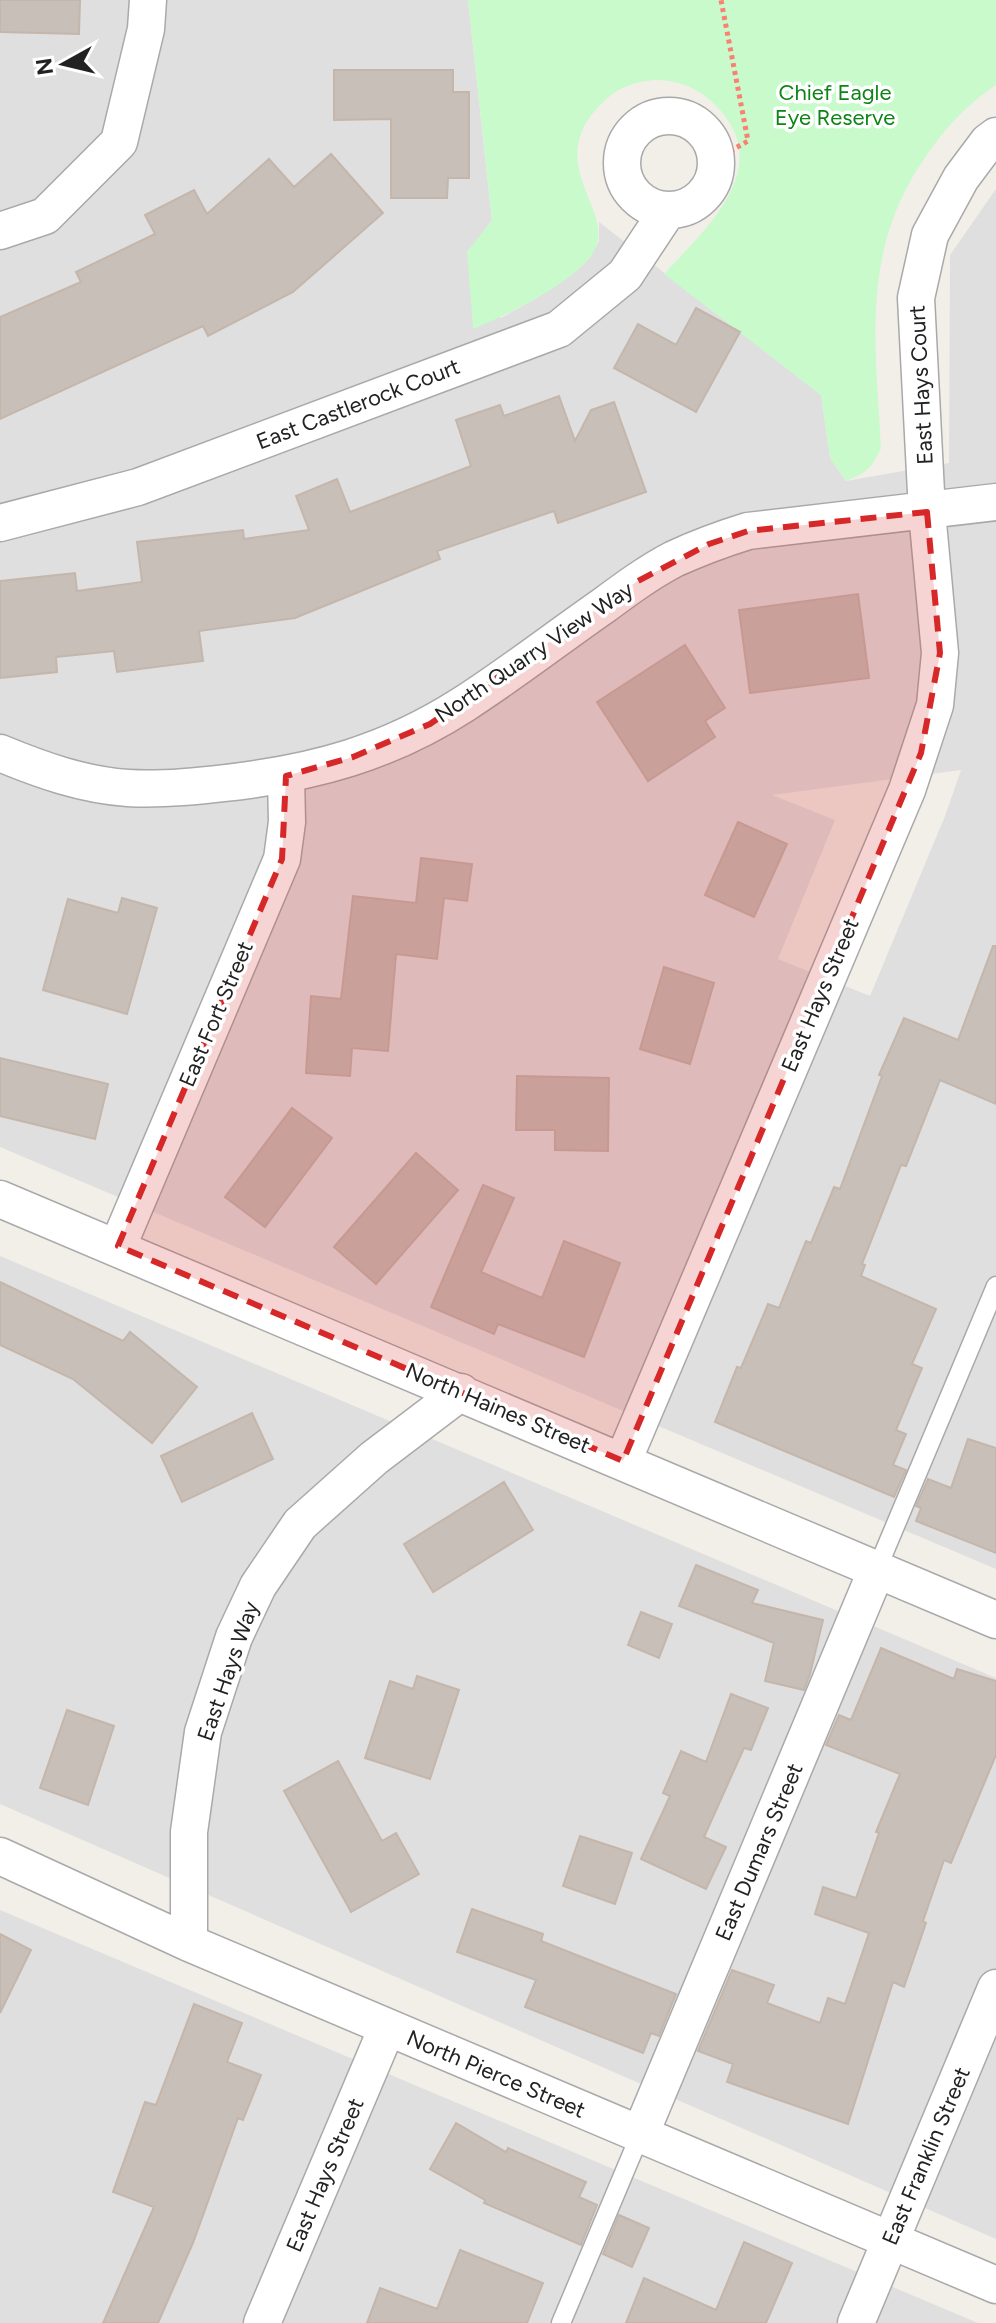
<svg xmlns="http://www.w3.org/2000/svg" width="996" height="2323" font-family="Figtree,sans-serif">
  <rect width="100%" height="100%" fill="#f2efe9"/>
  <path fill="#e0dfdf" fill-rule="evenodd" d="M0,0H468L492,221L467,253L501,318L535,299L589,259L599,241V222L821,395L830,458L846,481L949,463L950,255L996,189V1569L0,1147ZM961,770L945,816L870,996L778,959L835,820L772,795Z
    M0,1256L996,1678V2239L0,1804Z
    M0,1910L978,2323H0Z"/>
  <path fill="#c8facc" d="M468,0H996V85C970,102 949,124 931,149C860,245 875,337 881,448C871,469 868,472 846,481L830,458L821,395L664,274C708,226 780,164 711,101C695,86 676,80 655,80C635,81 615,89 601,104C541,165 617,211 594,251C577,282 505,316 473,329L467,252L492,220Z"/>
  <path fill="#c7bfb8" stroke="#c4b6ab" stroke-width="2" d="M0,0H80L79,34L0,32Z
    M334,70H453V92H469V178H448L447,198H391V119L334,120Z
    M331,154L383,213L293,292L208,336L203,326L0,419V317L81,282L76,272L155,234L145,215L194,190L207,214L269,159L294,187Z
    M696,308L740,332L696,412L614,368L638,324L676,345Z
    M559,396L575,441L591,410L614,402L646,492L558,523L554,511L437,551L440,559L295,618L199,631L203,661L117,672L114,651L56,657L57,672L0,678V581L75,573L77,591L142,582L137,542L243,530L244,539L309,530L296,496L337,479L350,512L471,466L456,420L500,405L504,416Z
    M858,594L869,678L750,693L739,610Z
    M685,645L725,708L705,721L715,737L648,781L597,702Z
    M738,822L787,844L754,917L705,895Z
    M421,858L472,864L467,901L444,898L437,959L396,954L388,1051L352,1048L350,1076L306,1073L311,996L341,999L353,896L416,903Z
    M122,898L157,908L127,1014L43,990L68,899L118,913Z
    M993,946H996V1104L940,1080L906,1166L901,1165L862,1264L865,1265L861,1276L936,1309L912,1364L922,1368L896,1430L906,1434L893,1465L906,1470L894,1497L715,1422L737,1367L741,1368L768,1304L779,1308L806,1241L811,1243L834,1187L840,1189L882,1076L879,1075L904,1018L958,1040Z
    M664,967L714,983L690,1064L640,1049Z
    M0,1058L108,1084L95,1139L0,1116Z
    M517,1076L609,1078L608,1151L555,1150V1130H516Z
    M292,1108L332,1138L265,1227L225,1197Z
    M416,1153L458,1190L376,1284L334,1247Z
    M483,1185L514,1198L481,1272L542,1298L564,1241L620,1263L584,1357L498,1324L494,1334L431,1307Z
    M0,1282L123,1341L130,1332L197,1387L152,1443L73,1379L0,1345Z
    M252,1413L273,1459L182,1502L161,1456Z
    M968,1439L996,1448V1553L916,1521L921,1508L916,1506L928,1479L951,1488Z
    M504,1482L533,1530L433,1592L404,1544Z
    M696,1565L758,1590L752,1603L823,1620L810,1674L804,1690L765,1681L774,1643L679,1606Z
    M641,1612L672,1624L659,1658L628,1645Z
    M881,1648L954,1679L957,1669L996,1681V1755L951,1863L944,1860L923,1921L926,1923L904,1987L893,1982L848,2124L727,2082L733,2064L698,2051L732,1970L774,1985L767,2003L820,2023L828,1998L845,2004L869,1933L815,1914L823,1887L856,1898L879,1833L876,1832L900,1774L826,1745L839,1715L851,1720Z
    M417,1676L459,1690L430,1779L365,1758L390,1681L413,1689Z
    M731,1694L768,1708L751,1750L744,1748L704,1837L726,1847L706,1889L641,1859L670,1796L663,1793L681,1751L706,1762Z
    M67,1710L114,1726L88,1805L40,1788Z
    M338,1761L382,1841L396,1833L419,1874L351,1912L284,1791Z
    M580,1836L632,1853L615,1904L563,1886Z
    M472,1909L543,1934L541,1941L676,1994L659,2036L651,2033L643,2053L525,2007L536,1980L457,1952Z
    M0,1934L31,1950L0,2013Z
    M194,2004L242,2023L227,2062L261,2075L243,2120L238,2118L193,2243L158,2323H103L154,2207L113,2192L145,2102L156,2105Z
    M456,2123L506,2152L508,2148L586,2182L579,2197L597,2205L581,2245L484,2203L485,2200L430,2169Z
    M619,2215L649,2228L632,2267L603,2254Z
    M744,2242L792,2263L766,2323H626L644,2278L716,2310Z
    M460,2250L543,2283L527,2323H367L380,2288L437,2309Z"/>
  <g fill="none" stroke-linecap="round" stroke-linejoin="round">
    <g stroke="#a9a9a9" stroke-width="21">
      <path id="lane" d="M877,1569L996,1286
        M561,2323L640,2135"/>
    </g>
    <g stroke="#a9a9a9" stroke-width="39">
      <path id="street" d="M622 163a47 47 0 1 1 94 0a47 47 0 1 1-94 0Z
        M0,231L45,216L119,142L146,29L148,0
        M0,523L138,487L559,329L625,275L668,210
        M0,753C41,770 83,785 128,788C161,790 192,787 225,783C314,773 388,753 464,704C512,673 557,638 603,606C626,589 649,572 674,559C698,548 722,539 748,531L996,502
        M0,1199L996,1620
        M118,1246L282,859L287,822L286,776
        M623,1461L907,790L935,705L940,653L927,512L916,298L930,235L961,178L988,142L996,136
        M0,1856L189,1943L996,2285
        M189,1943V1832L203,1732L234,1637L258,1586L300,1524L374,1458L461,1392
        M640,2135L877,1569
        M262,2323L387,2028
        M856,2323L996,1988"/>
    </g>
    <path stroke="#fa8072" stroke-width="5" stroke-dasharray="4 4" stroke-linecap="butt" d="M716,159L748,141L721,0"/>
    <use href="#lane" stroke="#fff" stroke-width="18"/>
    <use href="#street" stroke="#fff" stroke-width="36"/>
  </g>
  <path fill="#d62828" fill-opacity="0.2" stroke="#d62828" stroke-width="6" stroke-dasharray="16 10" stroke-linejoin="round" d="M927,512L940,653L921,753L623,1461L118,1246L282,859L286,776L353,757L430,724L636,582L709,544L748,531Z"/>
  <g text-anchor="middle" dominant-baseline="central" stroke-width="7" stroke-linejoin="round" paint-order="stroke">
    <g font-size="22" fill="#0c8416" stroke="#fff">
      <text x="835" y="92">Chief Eagle<tspan x="835" dy="25">Eye Reserve</tspan></text>
    </g>
    <g font-size="22" fill="#222" stroke="#fff">
      <text transform="translate(921 385) rotate(-93)">East Hays Court</text>
      <text transform="translate(358 404) rotate(-21)">East Castlerock Court</text>
      <text transform="translate(534 652) rotate(-34)">North Quarry View Way</text>
      <text transform="translate(820 995) rotate(-67)">East Hays Street</text>
      <text transform="translate(216 1014) rotate(-67)">East Fort Street</text>
      <text transform="translate(498 1408) rotate(23)">North Haines Street</text>
      <text transform="translate(228 1671) rotate(-71)">East Hays Way</text>
      <text transform="translate(759 1852) rotate(-67)">East Dumars Street</text>
      <text transform="translate(496 2074) rotate(23)">North Pierce Street</text>
      <text transform="translate(926 2156) rotate(-67)">East Franklin Street</text>
      <text transform="translate(325 2175) rotate(-67)">East Hays Street</text>
    </g>
  </g>
  <g transform="translate(64 64) rotate(262)" stroke="#ffffff" stroke-width="6" paint-order="stroke">
  <path d="M0-6L14 30L0 20L-14 30Z" fill="#222222"/>
  <text y="-12" font-size="22" font-weight="bold" text-anchor="middle" fill="#222222">N</text>
  </g>
</svg>
